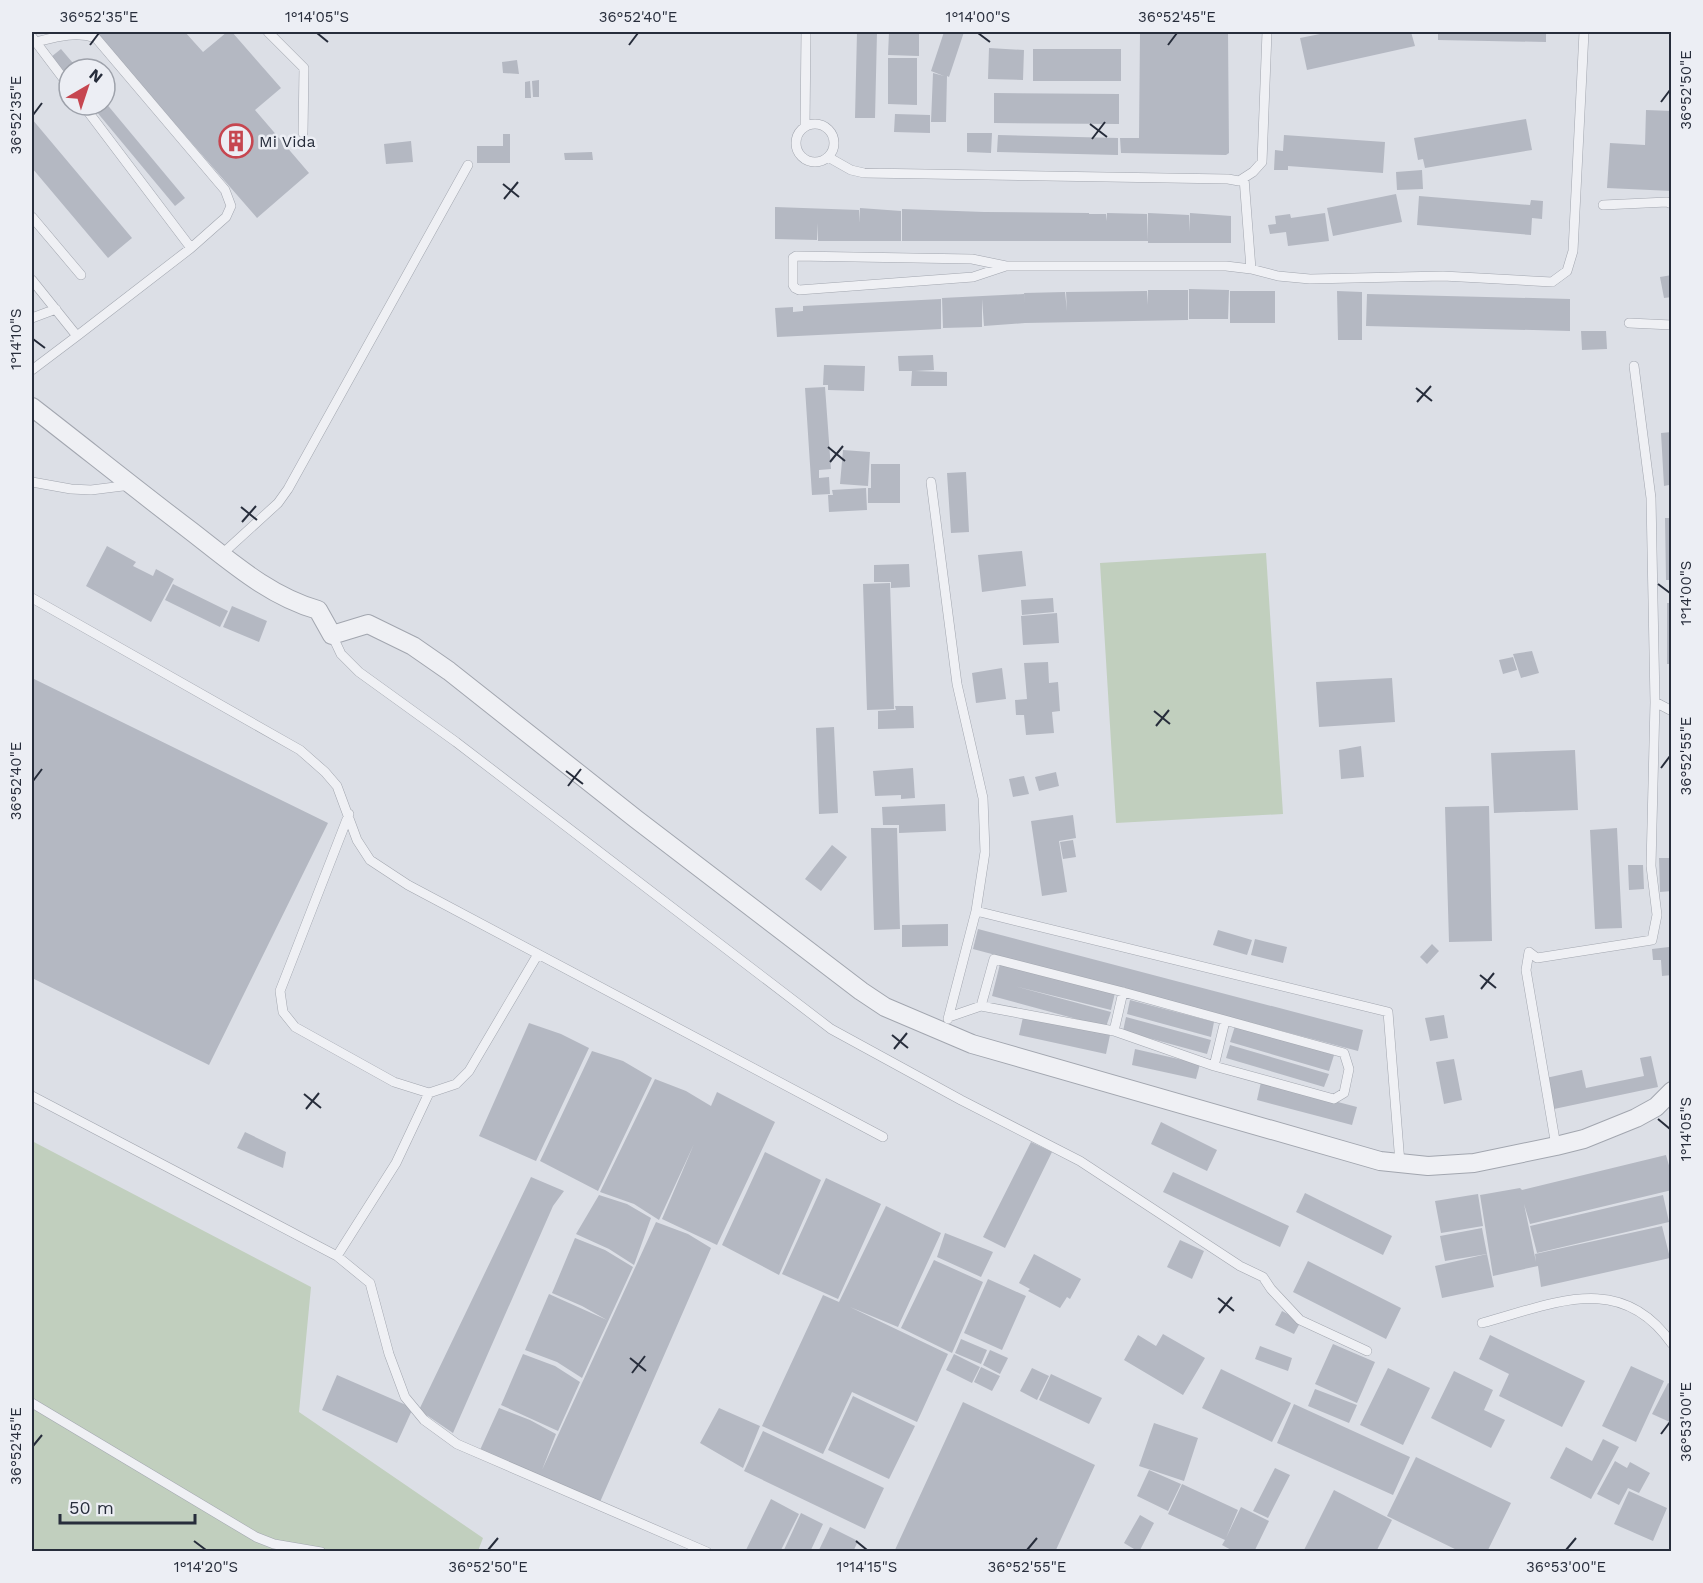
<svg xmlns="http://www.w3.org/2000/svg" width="1703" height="1583" font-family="'Work Sans',sans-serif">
  <rect width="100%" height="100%" fill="#dcdfe6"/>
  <path fill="#c1cfbe" d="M1266,553L1283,814L1116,823L1100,563Z
    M32,1141L311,1287L299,1412L483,1538L478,1551H32Z"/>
  <path fill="#b4b8c2" d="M95,32H185L203,52L227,32H232L281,88L255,110L309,173L257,218Z
    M857,32H877L875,118H855Z
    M889,32H919V56L888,55Z
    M944,32H964L949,77L947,76L946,122H931L933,73L944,76L931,71Z
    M1140,32H1228L1229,153L1226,155L1121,153L1120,138H1139Z
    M1330,32H1411L1415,46L1307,70L1300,38Z
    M1438,32H1546V42L1438,40Z
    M989,48L1024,50L1023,80L988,79Z
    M61,49L78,69H69V79L51,57Z
    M1033,49H1121V81H1033Z
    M888,58H917V105L888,104Z
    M517,60L519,74L503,73L502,62Z
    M539,80V97H533L532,81Z
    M530,81L531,98H525V82Z
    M994,93L1119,94V124L994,123Z
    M105,102L185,198L175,206L91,105H105Z
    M1646,110L1672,111V191L1607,188L1610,143L1645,145Z
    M895,114L930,115V133L894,132Z
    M32,119L132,238L108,258L32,168Z
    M1526,119L1532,150L1425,168L1423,159L1418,160L1414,138Z
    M967,133H992L991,153L967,152Z
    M503,134H510V163H477V146H503Z
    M998,135L1118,138V155L997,152Z
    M1284,135L1385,142L1383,173L1288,166V170H1274L1275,150L1283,151Z
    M411,141L413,162L386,164L384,144Z
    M592,152L593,160H565L564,153Z
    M1422,170L1423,189L1397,190L1396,172Z
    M1396,194L1402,222L1333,236L1327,208Z
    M1419,196L1530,205L1531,200L1543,201L1542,219L1532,218L1531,235L1417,225Z
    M775,207L859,210V223L860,208L901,211V241H818V223L817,240L775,239Z
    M902,209L984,212L1089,213V214H1106L1107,221V213L1147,214L1148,241H902Z
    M1148,213L1189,215V232L1190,213L1231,216V243H1148Z
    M1325,213L1329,241L1288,246L1286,232L1270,234L1268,225L1276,224L1275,216L1290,214L1291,218Z
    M1672,275V297L1664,298L1660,277Z
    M1189,289L1229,290L1228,319H1189Z
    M1148,290H1188V320L1025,323L984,326L982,299V327L943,328L942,298L1024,294L1025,304L1024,293L1065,292L1067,311L1066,292L1147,291L1148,305Z
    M1230,291H1275V323H1230Z
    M1337,291L1362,292V340H1338Z
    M1367,294L1570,299V331L1366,326Z
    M941,299V329L777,337L775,308L793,307V312L803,311V306Z
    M1581,331H1606L1607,349L1582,350Z
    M933,355L934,370L915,371L947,372V386H911L912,371H899L898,356Z
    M824,365L865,366L864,391L828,390V385H823Z
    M825,387L831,469L819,470V478L829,477L830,494L812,495L805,388Z
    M1672,432V495L1669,496V485L1664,486L1661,433Z
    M843,450L870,452L868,486L840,484Z
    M871,464H900V503H868V488H871Z
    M966,472L969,532L951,533L947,473Z
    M866,488L867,510L829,512L828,495H833L832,490Z
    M1665,518H1672V580H1666Z
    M107,546L136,562L133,566L153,576L156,569L174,579L151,622L86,586Z
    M1022,551L1026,586L982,592L978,555Z
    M909,564L910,587L891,588V582H874V565Z
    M890,583L894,709L867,710L863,584Z
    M173,584L228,611L220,627L165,600Z
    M1053,598L1054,612L1022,615L1021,600Z
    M1667,603H1672V664H1667Z
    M232,606L267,621L259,642L223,627Z
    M1057,613L1059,643L1023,645L1021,616Z
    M1532,651L1539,673L1521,678L1513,654Z
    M1513,657L1517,670L1503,674L1499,660Z
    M1048,662L1049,683L1058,682L1060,711L1052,712L1054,733L1026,735L1024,715H1016L1015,700L1027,699L1024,663Z
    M1002,668L1006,699L976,703L972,673Z
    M32,678L328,823L209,1065L32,978Z
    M1392,678L1395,722L1319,727L1316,682Z
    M895,706H913L914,728L878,729V711L896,710Z
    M834,727L838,813L819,814L816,728Z
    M1361,746L1364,777L1341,779L1339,750Z
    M1575,750L1578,810L1494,813L1491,753Z
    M913,768L915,798L901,799V795L875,796L873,771Z
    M1056,772L1059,786L1039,791L1035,777Z
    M1024,776L1029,794L1013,797L1009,779Z
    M945,804L946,831L899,833V825H883L882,807Z
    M1489,806L1492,941L1449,942L1445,807Z
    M1073,815L1076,838L1059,841L1067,892L1042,896L1031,821Z
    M871,828H897L900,929L874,930Z
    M1617,828L1622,928L1595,929L1590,830Z
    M1073,840L1076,857L1063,859L1060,842Z
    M832,845L847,857L821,891L805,879Z
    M1659,858H1672V891L1660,892Z
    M1628,865H1643L1644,889L1629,890Z
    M948,924V946L902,947V925Z
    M978,929L1363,1030L1358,1051L973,949Z
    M1218,930L1252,940L1247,955L1213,945Z
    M1255,939L1287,947L1283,963L1251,955Z
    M1432,944L1439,951L1427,964L1420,957Z
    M1669,947L1672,975L1662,976L1661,960H1653L1652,949Z
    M1000,964L1115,993L1111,1010L1014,986L1111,1012L1106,1027L992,996Z
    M1130,1000L1214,1022L1211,1037L1127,1014Z
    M1444,1015L1448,1038L1430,1041L1425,1018Z
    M1023,1017L1110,1035L1106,1054L1019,1035Z
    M1126,1017L1211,1040L1207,1054L1123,1031Z
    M529,1023L561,1034L589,1048L536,1161L479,1136Z
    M1235,1026L1334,1055L1329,1071L1230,1042Z
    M1230,1045L1329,1074L1324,1087L1226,1058Z
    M1135,1049L1200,1064L1196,1079L1132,1065Z
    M592,1051L623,1061L652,1078L598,1191L540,1161Z
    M1651,1056L1658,1087L1554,1109L1546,1078L1582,1070L1586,1088L1644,1076L1640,1058Z
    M1454,1059L1462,1100L1444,1104L1436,1062Z
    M655,1079L686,1091L711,1106L717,1092L775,1122L717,1245L662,1219L694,1144L659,1220L634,1204L600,1192Z
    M1261,1082L1357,1107L1352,1125L1257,1100Z
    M1161,1122L1217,1150L1207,1171L1151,1144Z
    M245,1132L286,1152L283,1168L237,1148Z
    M1031,1142L1052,1152L1005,1248L983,1237Z
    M765,1152L821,1180L779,1275L722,1245Z
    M1666,1155L1672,1176V1190L1530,1224L1524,1204L1536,1262L1535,1254L1662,1226L1670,1258L1541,1287L1538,1266L1493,1276L1480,1195L1520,1188L1522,1190Z
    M1173,1172L1289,1226L1280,1247L1163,1192Z
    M531,1177L564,1191L553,1206L453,1433L419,1410Z
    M826,1178L881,1204L838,1299L782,1274Z
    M1305,1193L1392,1236L1383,1255L1296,1212Z
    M1478,1194L1483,1226L1441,1233L1435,1201Z
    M599,1195L627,1204L651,1218L634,1265L609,1249L576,1234Z
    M1663,1195L1669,1222L1537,1253L1530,1226Z
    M886,1206L941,1233L898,1327L850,1307L948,1354L917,1422L852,1392L823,1454L762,1426L823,1295L839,1302Z
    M656,1222L688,1234L711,1248L600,1502L480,1450L499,1408L530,1420L556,1434L542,1470Z
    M1482,1228L1487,1254L1445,1261L1440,1236Z
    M945,1233L993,1252L981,1277L937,1257Z
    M575,1238L605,1250L633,1267L582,1378L557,1362L525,1350L549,1294L607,1320L582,1306L552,1293Z
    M1180,1240L1204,1251L1192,1279L1167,1267Z
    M1034,1254L1081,1279L1070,1299L1067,1297L1060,1308L1028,1291L1030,1289L1019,1283Z
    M1487,1254L1494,1287L1442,1298L1435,1266Z
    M934,1260L983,1282L952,1353L901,1328Z
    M1308,1261L1401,1308L1386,1339L1293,1292Z
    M988,1279L1026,1296L1002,1350L964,1333Z
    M1282,1311L1301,1321L1294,1334L1275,1325Z
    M1163,1334L1205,1358L1183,1395L1124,1360L1138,1335L1156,1346Z
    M1490,1335L1585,1381L1562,1427L1499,1396L1509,1374L1479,1359Z
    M961,1339L987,1350L981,1364L955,1353Z
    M1333,1344L1375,1362L1357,1403L1315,1384Z
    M1260,1346L1292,1358L1288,1371L1255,1359Z
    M990,1350L1008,1358L1000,1374L983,1365Z
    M523,1354L555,1366L580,1382L558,1431L501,1405Z
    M954,1354L980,1367L972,1383L946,1370Z
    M1631,1366L1664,1381L1636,1442L1602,1426Z
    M981,1367L1000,1376L992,1391L974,1382Z
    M1032,1368L1049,1376L1037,1400L1020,1391Z
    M1388,1368L1430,1388L1403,1445L1360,1425Z
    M1221,1369L1291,1403L1272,1442L1202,1408Z
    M1454,1371L1493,1390L1484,1410L1505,1420L1491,1448L1431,1418Z
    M1051,1374L1102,1398L1089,1424L1039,1400Z
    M337,1375L413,1408L397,1443L322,1410Z
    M1668,1383L1672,1385V1423L1652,1414Z
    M1315,1389L1357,1405L1349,1423L1308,1406Z
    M853,1396L915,1426L889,1479L828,1450Z
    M963,1402L1095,1465L1055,1552H894Z
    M1294,1404L1410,1457L1393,1495L1277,1443Z
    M719,1408L760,1426L743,1468L700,1443Z
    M1154,1423L1198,1438L1184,1481L1139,1466Z
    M763,1431L884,1488L865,1529L744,1471Z
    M1603,1439L1619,1447L1591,1499L1550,1478L1566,1447L1592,1461Z
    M1416,1457L1511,1503L1487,1552H1461L1387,1516Z
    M1615,1461L1627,1468L1630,1462L1650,1473L1639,1493L1628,1488L1619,1505L1597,1494Z
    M1275,1468L1290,1475L1268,1518L1253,1511Z
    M1149,1470L1181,1484L1168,1511L1137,1496Z
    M1182,1484L1238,1510L1226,1538L1241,1507L1269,1521L1254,1552H1235L1222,1545L1225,1540L1168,1514Z
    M1334,1490L1392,1520L1376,1552H1303Z
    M1629,1491L1667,1508L1653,1541L1614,1524Z
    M771,1499L799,1514L780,1552H745Z
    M801,1513L823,1524L810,1552H783Z
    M1140,1515L1154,1523L1139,1552L1124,1543Z
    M830,1527L858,1541L853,1552H818Z"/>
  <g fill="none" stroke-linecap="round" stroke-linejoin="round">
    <g stroke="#a2a6af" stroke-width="10">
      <path id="service" d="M268,32L304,68L303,133
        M32,37L69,86
        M36,42C56,37 76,31 96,38L225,190L231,206L226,217L191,248L83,105
        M796 143a19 19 0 1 1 38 0a19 19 0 1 1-38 0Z
        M805,126L806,32
        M828,157L851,170L864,173L1228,179L1239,181L1253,172L1262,162L1267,32
        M1244,178L1251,269
        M1603,205L1667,202L1672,204
        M32,217L81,275
        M1006,266L973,277L799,290L795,288L793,285V258L796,256L972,259L1006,266H1226L1251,269L1278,276L1310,279L1443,276L1552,282L1567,271L1573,251L1584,32
        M32,280L77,336L32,370
        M32,318L56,309
        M1629,323L1672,325
        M77,336L191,248
        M32,482L71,489L91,490L131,485
        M931,482L957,684L983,798L985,852L976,911
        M221,555L278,503L288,489L468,165
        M32,598L300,750L325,772L337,786L357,840L370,860L408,885L883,1137
        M332,635L341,654L359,672L456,742L831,1029L961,1100L1080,1161L1240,1266L1263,1277L1271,1289L1300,1320L1367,1351
        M1655,702L1672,711
        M349,814L280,991L283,1012L295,1027L394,1082L429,1093L456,1084L469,1071L538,954
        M949,1017L981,1006L994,959L1123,992L1344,1053L1349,1069L1344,1093L1334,1099L1214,1066L1114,1031L981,1006
        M948,1019L976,911L1388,1012L1400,1163
        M1114,1031L1123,992
        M1214,1066L1225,1021
        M32,1096L337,1256L370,1283L389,1354L405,1397L424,1420L457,1444L707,1552
        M1556,1146L1526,970L1529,952L1537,958L1652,940L1657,915L1651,866L1655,702L1651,498L1634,366
        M337,1256L396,1163L429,1093
        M1482,1323C1553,1304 1621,1270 1672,1344
        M32,1403L256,1537L274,1544L321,1552"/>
    </g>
    <g stroke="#a2a6af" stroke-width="20">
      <path id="minor" d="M32,407C85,448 137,490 191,531C231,562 269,596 318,610L332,635L368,624L413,646L449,671L636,819L861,991L885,1007L972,1044L1380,1161L1428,1166L1474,1163L1556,1146L1584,1139L1636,1118L1656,1107L1672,1091"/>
    </g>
    <use href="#service" stroke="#eff0f4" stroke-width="9"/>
    <use href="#minor" stroke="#eff0f4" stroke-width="18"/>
  </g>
  <path fill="none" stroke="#272d3b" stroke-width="2" d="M317,33L328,42M978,33L990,42M90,45L99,33M629,45L638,33M1168,45L1177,33M1661,102L1670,90M33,115L42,103M1090,124L1107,137M1092,139L1105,122M503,184L519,197M504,199L518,182M33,339L45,348M1416,388L1432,401M1417,402L1431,386M828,447L845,461M830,462L843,446M241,507L257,520M242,522L256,506M1658,584L1670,593M1154,711L1170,724M1156,726L1169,710M1661,768L1670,756M566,771L583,784M33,781L42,769M568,786L581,769M1480,975L1496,988M1481,989L1494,973M892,1035L908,1048M894,1049L907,1033M304,1094L321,1108M306,1109L319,1093M1658,1119L1670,1129M1218,1298L1234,1311M1219,1313L1232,1297M630,1358L646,1371M632,1373L645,1356M1661,1434L1670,1422M33,1446L42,1435M194,1541L206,1550M856,1541L867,1550M488,1550L498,1538M1027,1550L1037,1538M1566,1550L1576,1538"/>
  <defs>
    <g id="building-ring" transform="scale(1.725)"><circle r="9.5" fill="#eceef4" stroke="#c64650" stroke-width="1.5"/><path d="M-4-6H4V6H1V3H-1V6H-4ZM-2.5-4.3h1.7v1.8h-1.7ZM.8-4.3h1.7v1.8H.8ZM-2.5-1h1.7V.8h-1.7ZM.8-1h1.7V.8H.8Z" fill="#c64650"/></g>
  </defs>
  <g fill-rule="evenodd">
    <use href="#building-ring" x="236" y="141"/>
  </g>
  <g text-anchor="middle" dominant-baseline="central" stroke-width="5" stroke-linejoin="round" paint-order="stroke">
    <g font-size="16" fill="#272d3b" stroke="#eceef4" text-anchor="start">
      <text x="259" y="141">Mi Vida</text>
    </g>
  </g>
  <rect width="1703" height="1583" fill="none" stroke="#eceef4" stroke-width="66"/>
  <g transform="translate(87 87) rotate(39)"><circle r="28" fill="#eceef4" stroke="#9da1aa" stroke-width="1.5"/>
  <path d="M0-4.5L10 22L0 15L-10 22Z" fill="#c64650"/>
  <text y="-9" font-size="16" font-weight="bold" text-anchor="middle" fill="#272d3b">N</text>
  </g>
  <path d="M60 1514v9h135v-9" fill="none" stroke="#272d3b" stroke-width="3"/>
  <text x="69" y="1514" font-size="18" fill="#272d3b" stroke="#eceef4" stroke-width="4.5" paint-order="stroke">50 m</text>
  <rect x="33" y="33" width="1637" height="1517" fill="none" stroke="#272d3b" stroke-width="2"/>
  <g font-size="15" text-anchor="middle" fill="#272d3b">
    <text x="99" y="22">36°52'35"E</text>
    <text x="317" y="22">1°14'05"S</text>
    <text x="638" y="22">36°52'40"E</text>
    <text x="978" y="22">1°14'00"S</text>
    <text x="1177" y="22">36°52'45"E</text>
    <text transform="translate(1686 90) rotate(-90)" y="5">36°52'50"E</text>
    <text transform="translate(16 115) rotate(-90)" y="5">36°52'35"E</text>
    <text transform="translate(16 339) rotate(-90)" y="5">1°14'10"S</text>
    <text transform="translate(1686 593) rotate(-90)" y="5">1°14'00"S</text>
    <text transform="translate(1686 756) rotate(-90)" y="5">36°52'55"E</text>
    <text transform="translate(16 781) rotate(-90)" y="5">36°52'40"E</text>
    <text transform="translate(1686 1129) rotate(-90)" y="5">1°14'05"S</text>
    <text transform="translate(1686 1422) rotate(-90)" y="5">36°53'00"E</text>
    <text transform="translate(16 1446) rotate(-90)" y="5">36°52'45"E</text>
    <text x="206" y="1572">1°14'20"S</text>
    <text x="488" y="1572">36°52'50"E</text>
    <text x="867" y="1572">1°14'15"S</text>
    <text x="1027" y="1572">36°52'55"E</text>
    <text x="1566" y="1572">36°53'00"E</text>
  </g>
</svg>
